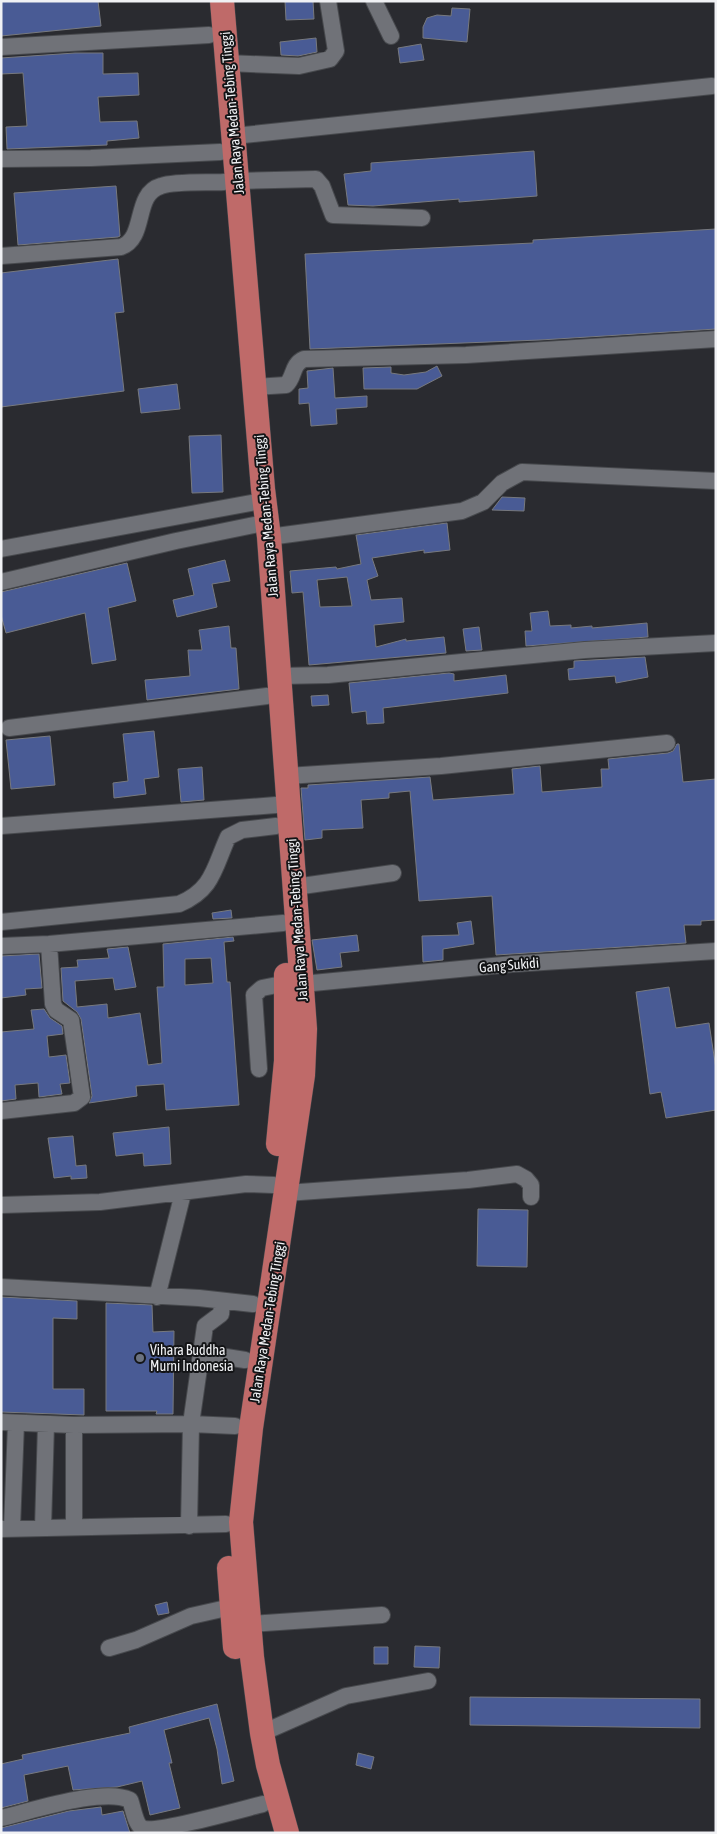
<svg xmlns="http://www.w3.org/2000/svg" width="717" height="1834" font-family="'Asap Condensed',sans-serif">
  <rect width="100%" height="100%" fill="#2a2b30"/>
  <path fill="#495b95" stroke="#77797e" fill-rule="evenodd" d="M1,1H98L101,26L1,36Z
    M285,1H313L314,19L286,20Z
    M452,8L470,9L467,42L423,38V27L427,18L437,15L451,16Z
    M316,38L317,52L298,56L281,55L280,42Z
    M421,44L424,60L400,63L398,48Z
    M75,53H103V74L138,73L139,95L98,97L100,122L137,121L139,138L107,141V145L7,149L6,127L27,126L23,73L1,74V58Z
    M534,151L537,196L459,202V199L373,206L348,205L344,174L371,171V163Z
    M116,186L120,236L118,237L18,245L14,193Z
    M716,229V329L540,340L310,349L305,254L533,243V240Z
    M118,259L124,312L115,313L124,391L1,407V273Z
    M437,366L442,376L417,389H364L363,368L391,367V373L404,375L426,372Z
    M333,368L335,398L367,396V407L336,409L337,424L311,426L309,403L299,404V389L308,388L307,371Z
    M177,384L180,409L141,413L138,389Z
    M221,435L223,492L192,493L189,436Z
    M502,497L525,498L524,511L492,510Z
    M447,523L450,550L424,553V550L372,558L378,576L367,580L371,600L402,598L404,622L374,625L376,647L406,639V641L444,637L446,653L309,665L303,592L292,593L290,571L336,567L337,569L361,564L356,535ZM347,577L352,606L320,607L317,580Z
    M225,560L230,581L212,584L217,607L177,617L173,600L194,595L188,569Z
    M127,563L136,601L108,608L116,660L92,664L85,613L6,633L1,615V592Z
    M548,611L550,626L571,625V628L592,626V628L647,623L648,637L526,646L525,631H532L530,613Z
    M229,626L231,648H236L239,689L147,700L145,680L190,676L188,650H202L199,630Z
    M479,627L482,650L466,651L463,629Z
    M645,657L648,677L616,683L615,676L569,680L568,669L574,668V661Z
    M449,673L454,674V681L506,675L508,693L383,708L384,723L367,724L366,711L352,713L349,683Z
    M328,695L329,705L312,706L311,696Z
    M154,731L159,777L144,779L146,794L114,798L113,783L128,781L123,734Z
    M50,736L55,785L11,789L6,740Z
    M677,744H679L683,782L716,779V920L701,921V925H684L686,943L496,955L492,896L419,901L410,791L389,793V798L361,800L363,828L322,830V838L305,840L301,788H308V785L430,777L433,800L514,794L512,769L540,766L542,792L602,787L601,769H609L608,759L668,753L673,751Z
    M202,767L204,800L181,802L178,769Z
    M231,910L232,918L213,919L212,913Z
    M471,921L474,944L443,949V960L423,962L422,936L459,935L457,923Z
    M357,935L359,951L340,953L342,967L317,970L312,940Z
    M233,937L234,941L224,942L227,982H230L239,1105L166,1110L164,1084L136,1086L137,1096L89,1103L92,1096L81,1019L77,1012L63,1001L61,968L78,967L77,960L109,958L107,949L128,947L136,987L115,990L113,978L75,981L77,1007L107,1004L108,1018L140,1013L148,1065L162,1063L157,987H164L163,944ZM211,958L213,983L185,985V959Z
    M39,954L42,988L25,989L26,995L1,998V956Z
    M669,987L676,1028L709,1023L716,1069V1110L666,1118L661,1092L650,1094L636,992Z
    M44,1009L50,1018L62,1026L63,1034L47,1036L49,1057L66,1055L70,1083L60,1084L62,1094L39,1097L38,1083L15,1085L16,1099L1,1101V1032L34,1029L31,1010Z
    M169,1127L171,1164L144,1166L143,1153L116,1156L113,1133Z
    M73,1136L76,1166L86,1165L87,1178L71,1179V1176L54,1178L48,1138Z
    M478,1209L528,1210L527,1267L477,1266Z
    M1,1297L77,1301V1319L53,1318V1389H84V1415L1,1412Z
    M106,1303L152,1305L153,1332L174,1331L173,1414H156L157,1411H106Z
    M167,1602L169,1613L158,1615L155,1605Z
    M415,1646L440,1647L439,1668L414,1667Z
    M374,1647H388V1664H374Z
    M470,1697L700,1699V1728L470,1725Z
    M217,1704L234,1781L222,1784L217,1749L209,1718L164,1730L172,1763H169L180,1808L150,1815L142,1781L117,1787L73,1790L68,1766L24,1775L28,1801L1,1808V1764L23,1759L22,1755L130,1733L129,1727Z
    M358,1753L374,1757L371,1769L356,1765Z
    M101,1807L102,1815L123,1811L130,1833H1V1828L69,1811Z"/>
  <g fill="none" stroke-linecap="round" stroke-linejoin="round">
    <g stroke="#47494d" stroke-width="18">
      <path id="minor" d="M374,1L391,36
        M1,47L209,35
        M227,63L299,66L330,59L336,51L328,1
        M234,136L712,86
        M1,159L91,158L220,152
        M238,181L316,179L322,186L333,215L422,218
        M1,256L121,247C147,238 133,194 161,186C176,181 207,183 224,182
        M254,387L286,385C295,377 291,365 304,359L466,355L716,339
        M269,537L462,511L483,502L502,483L522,472L716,481
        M1,549L251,503
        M1,582L176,541L254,525
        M280,676L328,675L585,650L716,643
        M9,728L267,696
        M287,776L441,766L667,743
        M1,826L276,805
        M295,887L393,873
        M1,922L179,904C213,890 214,868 228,837L242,830L276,826
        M1,946L49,944L283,923
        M302,984L512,964L716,951
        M259,1069L254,995L262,988L287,983
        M1,1111L74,1103L82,1097L71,1020L56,1010L53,1004L49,944
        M286,1193L468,1180L517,1174L526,1179L531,1185V1197
        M1,1205L100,1202L246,1184L274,1185
        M1,1287L199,1298L253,1304
        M157,1297L183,1193
        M201,1353L245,1360
        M1,1422L74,1425L191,1424L205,1326L221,1314L222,1302
        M74,1425V1527
        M189,1526L191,1424L235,1426
        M12,1528L16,1423
        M43,1528L46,1424
        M1,1529L226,1524
        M249,1624L382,1615
        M109,1648L136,1640L191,1616L231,1607
        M262,1733L346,1696L428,1681
        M1,1818C32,1811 103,1787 130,1800C133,1807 135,1824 142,1828C155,1834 243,1809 263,1804"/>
    </g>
    <g stroke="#47494d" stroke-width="25">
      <path id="highway" d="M222,1L263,489L269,537L305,1029L303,1075L251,1428L241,1522L252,1657L262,1733L268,1765L287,1833
        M278,1144L286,1061V975
        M229,1568L235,1647"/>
    </g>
    <use href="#minor" stroke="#707278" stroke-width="16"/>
    <use href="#highway" stroke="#bf6a69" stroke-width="24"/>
  </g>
  <circle fill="#6b7280" stroke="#131416" stroke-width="2" cx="140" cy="1358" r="5"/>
  <g text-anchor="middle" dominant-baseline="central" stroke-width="4" stroke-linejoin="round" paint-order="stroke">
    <g font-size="14" fill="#f0f1f4" stroke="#131416">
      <text transform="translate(232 113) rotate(-95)">Jalan Raya Medan-Tebing Tinggi</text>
      <text transform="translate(266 516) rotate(-95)">Jalan Raya Medan-Tebing Tinggi</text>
      <text transform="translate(297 920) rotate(-94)">Jalan Raya Medan-Tebing Tinggi</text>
      <text transform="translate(509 965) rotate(-5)">Gang Sukidi</text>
      <text transform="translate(267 1322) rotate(-81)">Jalan Raya Medan-Tebing Tinggi</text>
    </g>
    <g font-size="14" fill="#f0f1f4" stroke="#131416" text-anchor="start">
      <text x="150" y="1350">Vihara Buddha<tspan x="150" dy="16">Murni Indonesia</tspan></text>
    </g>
  </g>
  <rect width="717" height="1834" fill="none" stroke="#f0f1f4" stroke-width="5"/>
</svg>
